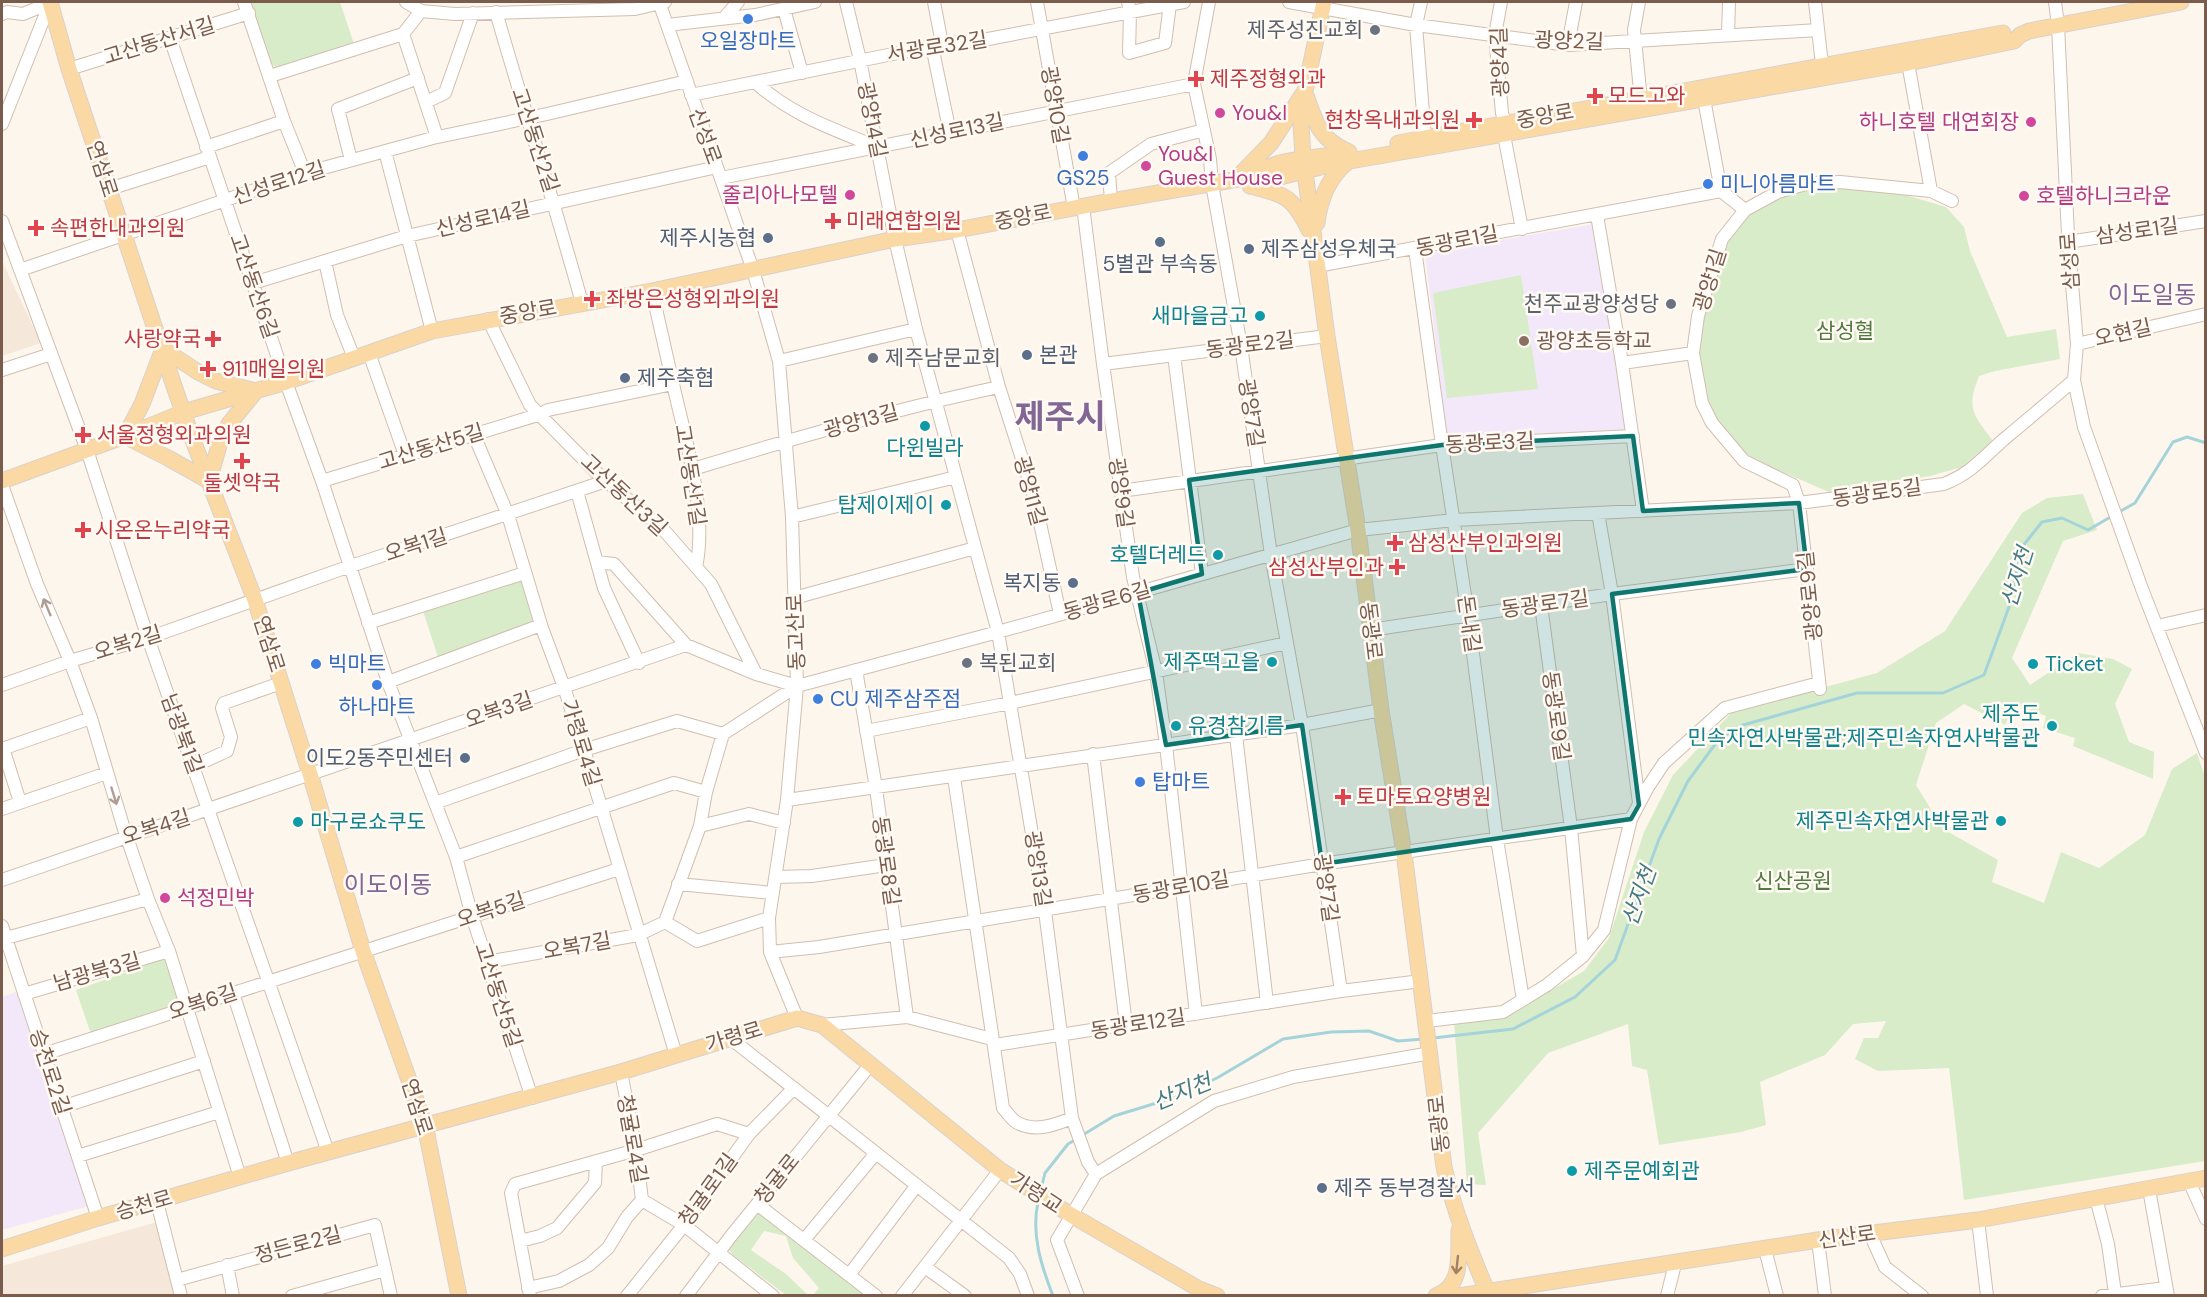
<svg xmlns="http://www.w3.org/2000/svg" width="2207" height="1297" font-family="'DM Sans','Noto Sans KR',sans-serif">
  <rect width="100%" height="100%" fill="#fdf6ec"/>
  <path fill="#f5e8da" d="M2,261L41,343L2,356Z
    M157,1222L174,1295L2,1296V1266Z"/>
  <path fill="#f3e8fa" d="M1594,224L1625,430L1447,438L1425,253Z
    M18,991L89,1206L2,1230V997Z"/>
  <path fill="#d8ecc9" d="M257,2H340L354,44L278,68L271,64L251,3Z
    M1820,186L1902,194L1946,207L1964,227L1970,251L2007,337L2056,329L2060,359L1995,371L1979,376C1966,409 1973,414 1993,441L1962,467L1930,476L1829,492L1743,455L1711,413L1702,383L1697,348L1701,314L1727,240L1750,211L1779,197Z
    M1521,275L1538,389L1447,398L1433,293Z
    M2083,494L2097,530L2063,541L2012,658L2030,685L2078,653L2113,659L2132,669L2115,704L2129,742L2154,752L2153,779L2073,746L2075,738L2043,728L2046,716L2015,704L2005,725L1964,704L1936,723L1916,785L1943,829L1998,860L1992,882L2044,903L2061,852L2099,868L2145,835L2172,769L2197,753L2206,780L2205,1161L1964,1200L1949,1068L1878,1071L1855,1059L1864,1038H1878L1886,1021L1853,1024L1825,1055L1760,1082L1766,1125L1741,1132L1659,1145L1647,1070L1632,1066L1628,1024L1548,1053L1478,1133L1486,1185L1467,1184L1454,1023L1507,1016L1584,971L1609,938L1644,832L1673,775L1732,712L1877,673L1945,631L2022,513L2047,498Z
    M521,578L536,625L438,657L423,611Z
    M166,958L182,1005L92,1037L76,990Z
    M758,1210L864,1294L813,1295L819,1288L793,1258L786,1236L764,1231L751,1250L786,1274L808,1295H786L733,1255L728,1248Z"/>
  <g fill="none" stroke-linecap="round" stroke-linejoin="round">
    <path stroke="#a5d3da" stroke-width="3" d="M2119,512L2135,503L2173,442L2187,437L2206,443
      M1433,1038L1513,1029L1575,997L1615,960L1659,839L1688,781L1719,739L1743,725L1857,693H1943L1984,675L2009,607L2022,547L2042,522L2062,518L2088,530L2114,515
      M1081,1136L1114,1116L1173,1098L1217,1078L1283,1039L1331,1032L1369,1031L1398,1041L1424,1039
      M1041,1189L1045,1173L1068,1144L1075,1140
      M1038,1202C1031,1234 1041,1265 1053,1296"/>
    <g stroke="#d1beb0" stroke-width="14">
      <path id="minor" d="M244,2L284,121L305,173
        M406,2L421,11L455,14L635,9L665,2
        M659,2L753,270L779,361L792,517L797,686L787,800L769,918L770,952L797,1018
        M846,2L860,60L895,239L916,329L998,632L1045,911L1072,1118L1088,1162L1096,1174
        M934,2L942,44
        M1037,2L1074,208
        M1128,2L1130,12L1129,53L1165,43L1170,4
        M1209,2L1194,84L1210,159L1212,184L1241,346L1271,555L1302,725L1341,991
        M1289,2L1416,25L1568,45L1818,30
        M1421,2L1416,25L1425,138
        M1501,2L1495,35L1502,113L1505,123
        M1639,2L1634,30L1641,100
        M1815,2L1821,56L1824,66
        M2055,2L2058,25L2068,235L2077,344L2074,380L2084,427L2142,589L2206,753
        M784,9L802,73
        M496,12C524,109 555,205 582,303
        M2,14L7,12L23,14L52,2
        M724,18L738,2
        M667,25L755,15L815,2
        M403,34L437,137
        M403,34L421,11
        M1728,35L1729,2
        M170,38L286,382L322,481L388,682L456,857L472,916L532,1098
        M1568,45L1576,2
        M932,46L950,133
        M1908,63L1931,191
        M69,69L249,13
        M270,76L403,34
        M755,82C791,115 833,129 877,147
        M691,95L942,44L988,39L1184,2
        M1704,99L1721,191
        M426,102L445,93L473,13
        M2,124L50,3
        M1504,135L1522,229
        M206,147L284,121
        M385,151L432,331
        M351,160L338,109L418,78
        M721,178L1194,84
        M109,189L210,157
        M1111,201L1109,173L1151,144L1204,130
        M1083,206L1103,364L1133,577L1156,672L1166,745L1196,1014
        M1597,215L1622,363L1643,511
        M2,221L87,450L148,638L328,1152
        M957,230L999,387L1034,496L1060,614
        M2068,242L2206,221
        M1415,249L1442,445L1468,615L1497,839L1523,1000
        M325,261L337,315L354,358
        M1317,266L1721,191L1745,210
        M20,270L305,173L433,138L547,114L687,81
        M253,283L407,236L717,167
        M652,291L673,384
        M488,319L530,405L601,477L662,528L711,584L756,674
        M2077,344L2206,314
        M369,353L405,455
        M1174,355L1202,574
        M779,361L916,329
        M1622,363L1693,353
        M1103,364L1327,336
        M2,370L51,354
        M474,435L508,515L542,628L564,687L584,750L676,1055
        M693,469C794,438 895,409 999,387
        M322,481L541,414L548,410L673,384C685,438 708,513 696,567
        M2,485L37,584L70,661L91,718L124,829L148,899L169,951L240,1177
        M577,491L604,588L639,663
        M1121,491L1442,445L1633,436
        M1598,513L1612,594L1639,803
        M792,517L956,477
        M597,562L614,564L686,645
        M794,598L975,548
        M1541,605L1571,828L1583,956
        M368,623L525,573
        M2157,626L2206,615
        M1370,630L1612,594L1807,569
        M856,670L876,788L907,1017
        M388,682L541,625
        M2,685L70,661L148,638L339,570L606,481
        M1820,689L1799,503L1793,485L1744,461L1712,423L1702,403L1693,353L1698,316L1722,239L1745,210L1778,192L1809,183L1840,182L1931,191L1952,201
        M866,731L1010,703L1287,643
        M723,734L706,792L700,826L665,922L697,941L769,918
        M1236,735L1267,1003
        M3,748L20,802
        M2,749L91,718
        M1093,754L1126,1025
        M194,766L227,751L231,737L222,708L224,703L281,683
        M954,777L1003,1108C1007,1112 1011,1119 1016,1122C1034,1133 1055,1125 1072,1118
        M787,800L1302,725L1381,710
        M435,803L584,750L677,721L723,734L797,686L998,632L1358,530L1454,520L1799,503L1944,484C1971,473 1982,459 2003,440C2027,420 2051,400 2074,380
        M2,809L107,773
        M700,826L749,814L784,823
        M456,857L674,783L706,792
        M776,877L812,876L886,865
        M2,880L686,645L756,674L797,686
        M678,884L773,893
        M2,926L98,1218
        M6,938L148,899
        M770,952L819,947L1322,864L1631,819
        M487,962L638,935L665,922
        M233,993L288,1163
        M24,994L169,951
        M1427,1021L1503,1012L1547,985L1583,956L1604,930L1631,819L1648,787L1664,763L1725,708L1819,683
        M822,1025L907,1017L992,1039
        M730,1038L1009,1258L1020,1274L1028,1296
        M995,1045L1341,991L1421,981
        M44,1054L619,869
        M62,1107L204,1061
        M78,1156L219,1112
        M2189,1181L2206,1219
        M2149,1189L2168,1296
        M2096,1198L2108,1244L2115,1293
        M642,1200L684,1225L773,1296
        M157,1202L181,1296
        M757,1204L876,1296
        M1978,1220L1987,1296
        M1870,1234L1885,1267L1922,1296
        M804,1240L876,1153
        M1818,1240L1825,1296
        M520,1241L540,1236L557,1228L595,1183L596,1161
        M1765,1249L1777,1296
        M227,1265L233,1296
        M925,1267L965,1296
        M849,1275L917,1185
        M177,1280L375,1225L391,1296
        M528,1288L559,1281L589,1265L608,1248L627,1217L642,1200L636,1150L621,1072
        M292,1296L385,1270
        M530,1296L511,1193L515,1184L636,1150L717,1124L749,1134
        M627,1296L684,1225L749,1134L794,1088
        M686,1296L731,1236L870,1065
        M902,1296L1000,1170
        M1078,1296L1057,1240L1096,1174L1214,1101L1293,1077L1431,1053
        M1667,1296L1675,1264
        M2102,1296L2166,1288"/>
    </g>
    <g stroke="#dad1cd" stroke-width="17">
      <path id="major" d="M50,2L69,69L175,389L194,443L255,600L310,774L363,951L425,1125L459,1296
        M1324,2L1305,91L1301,125L1303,157L1327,336L1358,530L1381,710L1404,853L1444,1167C1454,1212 1471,1253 1489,1296
        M1307,98C1316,125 1321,140 1349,152
        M1398,143L2003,33
        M1241,174L1271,143L1303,94
        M1250,177C1279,156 1314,160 1348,152
        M1250,186C1285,195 1293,196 1309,230
        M1317,223C1320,199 1329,176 1349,161
        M163,349L198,372L216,381L256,391L229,424L220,442L209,481L168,458L125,436L142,404Z
        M2,481L125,436L184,412L286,382L432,331L652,291L895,239L957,230L1111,201L1250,177L1264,181L1333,164L1908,63L2014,41L2020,35L2029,31L2181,2
        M2,1249L98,1218L288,1163L621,1072L797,1018L822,1025L1000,1170L1071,1215L1199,1289L1217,1296
        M1436,1296C1464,1285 1458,1255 1459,1230
        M1459,1296L1818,1240L1978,1220L2206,1178"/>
    </g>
    <use href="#minor" stroke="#fff" stroke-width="12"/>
    <use href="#major" stroke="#fbd9a5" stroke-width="15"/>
  </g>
  <defs><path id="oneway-shaft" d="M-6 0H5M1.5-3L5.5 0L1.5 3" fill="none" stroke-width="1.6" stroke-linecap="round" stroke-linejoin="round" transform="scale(1.5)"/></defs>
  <g stroke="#af9d94">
    <use href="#oneway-shaft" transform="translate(47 607) rotate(-113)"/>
    <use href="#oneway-shaft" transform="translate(114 796) rotate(73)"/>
  </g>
  <use stroke="#a18267" href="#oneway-shaft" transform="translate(1457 1265) rotate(96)"/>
  <path fill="#0f766e" fill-opacity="0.2" stroke="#0f766e" stroke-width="4.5" stroke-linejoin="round" d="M1633,436L1643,511L1799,503L1807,569L1612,594L1639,805L1631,819L1322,864L1302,725L1166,745L1138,593L1202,574L1189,480L1442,445Z"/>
  <g fill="#3f7fe0" stroke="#fffaf3" stroke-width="2">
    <circle cx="748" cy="19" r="6"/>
    <circle cx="1083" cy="156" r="6"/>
    <circle cx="1708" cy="184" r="6"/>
    <circle cx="316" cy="664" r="6"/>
    <circle cx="377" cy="685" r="6"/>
    <circle cx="818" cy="699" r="6"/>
    <circle cx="1140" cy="782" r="6"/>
  </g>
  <g fill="#6b7280" stroke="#fffaf3" stroke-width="2">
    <circle cx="1375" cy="30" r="6"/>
    <circle cx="1671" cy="304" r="6"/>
    <circle cx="873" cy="358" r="6"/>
    <circle cx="967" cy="663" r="6"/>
  </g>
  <g fill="#e0444e" stroke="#fffaf3" stroke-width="2">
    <path d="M1193 70h6v6h6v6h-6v6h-6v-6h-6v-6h6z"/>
    <path d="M1592 87h6v6h6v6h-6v6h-6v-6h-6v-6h6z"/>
    <path d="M1471 111h6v6h6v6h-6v6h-6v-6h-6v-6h6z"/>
    <path d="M830 212h6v6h6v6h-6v6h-6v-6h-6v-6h6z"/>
    <path d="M33 219h6v6h6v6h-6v6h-6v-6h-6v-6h6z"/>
    <path d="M589 290h6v6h6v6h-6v6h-6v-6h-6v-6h6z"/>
    <path d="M210 330h6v6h6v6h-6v6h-6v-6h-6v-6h6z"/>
    <path d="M205 360h6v6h6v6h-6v6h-6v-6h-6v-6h6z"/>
    <path d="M80 426h6v6h6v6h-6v6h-6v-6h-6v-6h6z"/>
    <path d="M239 452h6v6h6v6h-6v6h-6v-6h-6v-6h6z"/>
    <path d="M80 521h6v6h6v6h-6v6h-6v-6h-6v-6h6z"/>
    <path d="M1392 534h6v6h6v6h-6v6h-6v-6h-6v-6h6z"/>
    <path d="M1394 558h6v6h6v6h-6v6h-6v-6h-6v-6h6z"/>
    <path d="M1340 788h6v6h6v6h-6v6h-6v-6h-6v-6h6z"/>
  </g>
  <g fill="#d1479c" stroke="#fffaf3" stroke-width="2">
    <circle cx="1220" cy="113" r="6"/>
    <circle cx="2031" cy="122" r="6"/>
    <circle cx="1146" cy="166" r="6"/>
    <circle cx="850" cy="195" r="6"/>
    <circle cx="2024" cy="196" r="6"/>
    <circle cx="165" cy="898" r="6"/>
  </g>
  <g fill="#5c6f8a" stroke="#fffaf3" stroke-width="2">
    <circle cx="768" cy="238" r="6"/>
    <circle cx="1160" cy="242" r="6"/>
    <circle cx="1249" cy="249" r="6"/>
    <circle cx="1027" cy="355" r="6"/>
    <circle cx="625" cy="378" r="6"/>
    <circle cx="1073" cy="583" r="6"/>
    <circle cx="465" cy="758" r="6"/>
    <circle cx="1322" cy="1188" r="6"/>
  </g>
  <g fill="#0f9aa8" stroke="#fffaf3" stroke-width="2">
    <circle cx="1260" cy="316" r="6"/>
    <circle cx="925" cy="426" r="6"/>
    <circle cx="946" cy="505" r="6"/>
    <circle cx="1218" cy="555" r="6"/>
    <circle cx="1272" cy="662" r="6"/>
    <circle cx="2033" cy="664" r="6"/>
    <circle cx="1176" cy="726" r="6"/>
    <circle cx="2052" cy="726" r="6"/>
    <circle cx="2001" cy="821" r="6"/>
    <circle cx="298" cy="822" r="6"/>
    <circle cx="1572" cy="1171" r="6"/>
  </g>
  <circle fill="#8d6e63" stroke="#fffaf3" stroke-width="2" cx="1524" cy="341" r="6"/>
  <g text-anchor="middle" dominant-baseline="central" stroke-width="5" stroke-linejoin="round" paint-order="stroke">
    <g font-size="21" fill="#5b616d" stroke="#fffaf3" text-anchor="end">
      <text x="1363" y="30">제주성진교회</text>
      <text x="1659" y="304">천주교광양성당</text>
      <text x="885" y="358" text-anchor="start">제주남문교회</text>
      <text x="979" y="663" text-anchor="start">복된교회</text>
    </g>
    <g font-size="21" fill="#7a5c4d" stroke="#fffaf3">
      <text transform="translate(159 41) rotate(-17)">고산동산서길</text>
      <text transform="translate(1569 41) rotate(2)">광양2길</text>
      <text transform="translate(937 47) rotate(-9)">서광로32길</text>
      <text transform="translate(1500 62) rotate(-92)">광양4길</text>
      <text transform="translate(1055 105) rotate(80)">광양10길</text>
      <text transform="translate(1545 116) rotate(-10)">중앙로</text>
      <text transform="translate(872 120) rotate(79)">광양14길</text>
      <text transform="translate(957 131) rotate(-12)">신성로13길</text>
      <text transform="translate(705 136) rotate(70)">신성로</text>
      <text transform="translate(535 140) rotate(72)">고산동산2길</text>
      <text transform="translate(102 169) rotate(72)">연삼로</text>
      <text transform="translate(279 183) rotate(-18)">신성로12길</text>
      <text transform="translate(1023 217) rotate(-11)">중앙로</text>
      <text transform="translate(483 219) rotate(-13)">신성로14길</text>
      <text transform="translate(2137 231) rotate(-8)">삼성로1길</text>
      <text transform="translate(1457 241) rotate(-11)">동광로1길</text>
      <text transform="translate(2070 261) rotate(-94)">삼성로</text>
      <text transform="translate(1710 280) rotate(-73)">광양1길</text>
      <text transform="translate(254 286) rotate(71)">고산동산6길</text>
      <text transform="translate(528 312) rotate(-10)">중앙로</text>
      <text transform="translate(2123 333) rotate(-13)">오현길</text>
      <text transform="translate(1250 345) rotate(-7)">동광로2길</text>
      <text transform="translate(1251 413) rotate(81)">광양7길</text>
      <text transform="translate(861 421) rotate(-15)">광양13길</text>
      <text transform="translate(1490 443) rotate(-3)">동광로3길</text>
      <text transform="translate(431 447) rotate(-17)">고산동산5길</text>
      <text transform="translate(690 475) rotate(81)">고산동산1길</text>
      <text transform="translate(1030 491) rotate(75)">광양11길</text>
      <text transform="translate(1121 493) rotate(82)">광양9길</text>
      <text transform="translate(1877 493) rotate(-8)">동광로5길</text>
      <text transform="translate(624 495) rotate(43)">고산동산3길</text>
      <text transform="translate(416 545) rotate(-18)">오복1길</text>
      <text transform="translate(1810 596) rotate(-96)">광양로9길</text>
      <text transform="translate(1107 601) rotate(-16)">동광로6길</text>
      <text transform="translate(1545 604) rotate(-8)">동광로7길</text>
      <text transform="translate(1469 624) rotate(82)">돈내길</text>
      <text transform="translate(1371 631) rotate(83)">동광로</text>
      <text transform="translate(796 632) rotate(-92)">동고산로</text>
      <text transform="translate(128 643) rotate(-17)">오복2길</text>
      <text transform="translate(269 644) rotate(72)">연삼로</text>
      <text transform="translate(499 710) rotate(-19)">오복3길</text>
      <text transform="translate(1556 716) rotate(82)">동광로9길</text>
      <text transform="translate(182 734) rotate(70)">남광북1길</text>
      <text transform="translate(581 743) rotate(73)">가령로4길</text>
      <text transform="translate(156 827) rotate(-18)">오복4길</text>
      <text transform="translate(886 861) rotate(82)">동광로8길</text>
      <text transform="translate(1038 869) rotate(81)">광양13길</text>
      <text transform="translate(1181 887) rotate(-10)">동광로10길</text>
      <text transform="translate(1326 888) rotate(82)">광양7길</text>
      <text transform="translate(491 910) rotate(-18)">오복5길</text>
      <text transform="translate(577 946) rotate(-10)">오복7길</text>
      <text transform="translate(97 972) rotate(-16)">남광북3길</text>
      <text transform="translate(498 995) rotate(72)">고산동산5길</text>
      <text transform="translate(203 1002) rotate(-18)">오복6길</text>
      <text transform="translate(1138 1024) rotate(-9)">동광로12길</text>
      <text transform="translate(734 1037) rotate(-17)">가령로</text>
      <text transform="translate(50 1072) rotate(72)">승천로2길</text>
      <text transform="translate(417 1107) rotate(72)">연삼로</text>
      <text transform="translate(1439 1124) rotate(-96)">동광로</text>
      <text transform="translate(632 1139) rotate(80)">청귤로4길</text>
      <text transform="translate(777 1179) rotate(-51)">청귤로</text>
      <text transform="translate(708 1190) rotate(-54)">청귤로1길</text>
      <text transform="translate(1036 1193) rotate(33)">가령교</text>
      <text transform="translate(144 1205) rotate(-16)">승천로</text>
      <text transform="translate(1847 1237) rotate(-8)">신산로</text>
      <text transform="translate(298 1245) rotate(-15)">정든로2길</text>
    </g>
    <g font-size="21" fill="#366cbe" stroke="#fffaf3" text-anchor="start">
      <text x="748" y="41" text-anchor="middle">오일장마트</text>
      <text x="1083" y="178" text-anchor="middle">GS25</text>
      <text x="1720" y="184">미니아름마트</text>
      <text x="328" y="664">빅마트</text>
      <text x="830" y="699">CU 제주삼주점</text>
      <text x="377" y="707" text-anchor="middle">하나마트</text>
      <text x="1152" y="782">탑마트</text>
    </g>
    <g font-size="21" fill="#be3a42" stroke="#fffaf3" text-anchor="start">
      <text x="1210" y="79">제주정형외과</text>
      <text x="1608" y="96">모드고와</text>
      <text x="1460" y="120" text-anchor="end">현창옥내과의원</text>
      <text x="846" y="221">미래연합의원</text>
      <text x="50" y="228">속편한내과의원</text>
      <text x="606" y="299">좌방은성형외과의원</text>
      <text x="201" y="339" text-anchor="end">사랑약국</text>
      <text x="222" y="369">911매일의원</text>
      <text x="97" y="435">서울정형외과의원</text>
      <text x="242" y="483" text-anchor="middle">둘셋약국</text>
      <text x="95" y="530">시온온누리약국</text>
      <text x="1408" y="543">삼성산부인과의원</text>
      <text x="1384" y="567" text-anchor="end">삼성산부인과</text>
      <text x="1356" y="797">토마토요양병원</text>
    </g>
    <g font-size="21" fill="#b23c85" stroke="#fffaf3" text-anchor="start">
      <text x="1232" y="113">You&amp;I</text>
      <text x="2019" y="122" text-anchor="end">하니호텔 대연회장</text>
      <text x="1158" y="154">You&amp;I<tspan x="1158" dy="24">Guest House</tspan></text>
      <text x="838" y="195" text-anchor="end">줄리아나모텔</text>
      <text x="2036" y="196">호텔하니크라운</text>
      <text x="177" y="898">석정민박</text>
    </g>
    <g font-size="21" fill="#4e5e75" stroke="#fffaf3" text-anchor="start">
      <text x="756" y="238" text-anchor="end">제주시농협</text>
      <text x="1261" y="249">제주삼성우체국</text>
      <text x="1160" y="264" text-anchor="middle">5별관 부속동</text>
      <text x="1039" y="355">본관</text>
      <text x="637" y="378">제주축협</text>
      <text x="1061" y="583" text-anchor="end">복지동</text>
      <text x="453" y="758" text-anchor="end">이도2동주민센터</text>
      <text x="1334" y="1188">제주 동부경찰서</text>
    </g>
    <g font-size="21" fill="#0d838f" stroke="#fffaf3" text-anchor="end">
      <text x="1248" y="316">새마을금고</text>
      <text x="925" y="448" text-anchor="middle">다윈빌라</text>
      <text x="934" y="505">탑제이제이</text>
      <text x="1206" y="555">호텔더레드</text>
      <text x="1260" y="662">제주떡고을</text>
      <text x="2045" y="664" text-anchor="start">Ticket</text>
      <text x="2040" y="714">제주도<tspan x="2040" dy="24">민속자연사박물관;제주민속자연사박물관</tspan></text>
      <text x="1188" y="726" text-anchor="start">유경참기름</text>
      <text x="1989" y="821">제주민속자연사박물관</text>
      <text x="310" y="822" text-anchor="start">마구로쇼쿠도</text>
      <text x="1584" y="1171" text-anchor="start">제주문예회관</text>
    </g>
    <g font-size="21" fill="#537a41" stroke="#fffaf3">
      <text x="1845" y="331">삼성혈</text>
      <text x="1793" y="881">신산공원</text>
    </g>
    <g font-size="21" fill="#785e54" stroke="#fffaf3" text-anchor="start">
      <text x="1536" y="341">광양초등학교</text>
    </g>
    <g font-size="22" font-style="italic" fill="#437c86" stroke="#fffaf3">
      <text transform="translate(2017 577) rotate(-73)">산지천</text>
      <text transform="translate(1639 896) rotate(-70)">산지천</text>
      <text transform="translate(1182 1092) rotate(-22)">산지천</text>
    </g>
    <g font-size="24" fill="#846695" stroke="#fffaf3">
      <text x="2152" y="294">이도일동</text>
      <text x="388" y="884">이도이동</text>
    </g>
    <g font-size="33" font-weight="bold" fill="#846695" stroke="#fffaf3">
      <text x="1060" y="416">제주시</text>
    </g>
  </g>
  <rect width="2207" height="1297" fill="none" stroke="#7a5c4d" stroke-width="6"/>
</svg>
